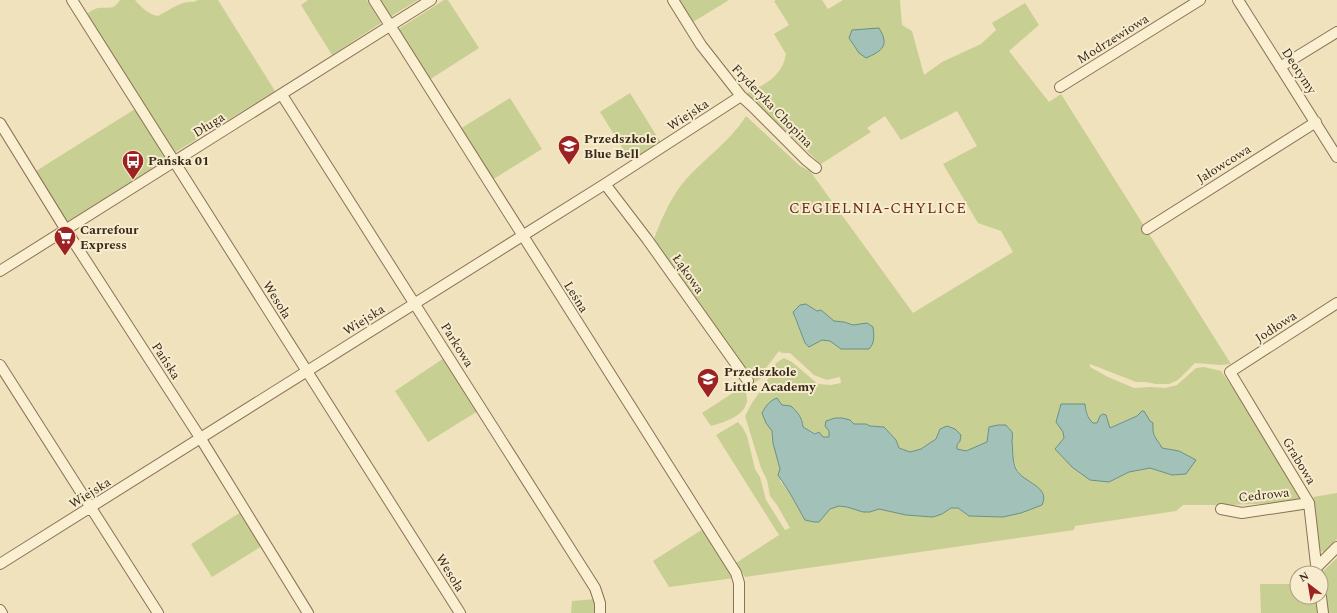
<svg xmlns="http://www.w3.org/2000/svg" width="1337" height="613" font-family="Spectral,serif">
  <rect width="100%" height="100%" fill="#f1e2be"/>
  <path fill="#c7cf92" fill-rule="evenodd" d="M120,0H135C141,7 149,15 158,16C168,11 182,0 194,2L198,0H218L275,91L174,153L87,14C103,0 110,16 120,0Z
    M308,0H367L381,23L332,55L301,5Z
    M379,0H418L390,17Z
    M444,0H448L479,48L429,80L397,30Z
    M679,0H729L693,22Z
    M776,0H822L828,9L843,0H900L902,25L912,31L924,75L942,62L981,44L996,30L992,23L1025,3L1039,25L1009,51L1049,102L1061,94L1231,364L1221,365L1195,363L1178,380L1169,384H1156L1146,382H1136L1090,364V367L1108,377L1134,388L1150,387L1165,388L1177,385L1196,368L1204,367L1221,371L1253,417L1302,498L1281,503L1230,505H1183L1176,511L1075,526L1074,530L745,577L736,563L779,535L716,435L738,422L743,428L747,436L755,469L760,477L766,500L785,530L790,528L777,505L770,496L767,480L761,468L745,416L752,403L766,383L776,363L784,358L792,362L818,384L831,385L841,383L840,377L827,380L814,375L790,353H782L779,351L766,368L762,377L759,380L753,383L750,380L653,241C661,221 669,200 683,183C702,160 730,142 746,116L800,166L810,171L913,313L1013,252L1001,231L978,223L943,164L977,146L957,111L901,140L885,116L867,128L871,132L821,164L746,94C765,84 782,77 786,54L774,34L789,25L774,1ZM806,304L813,309L827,315L834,321L844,322L853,325L867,323L847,349C837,349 831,337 821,340C817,342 813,345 809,346L805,343L794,317ZM780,401L782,405L791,406C798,413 802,416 803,427L823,437H829V431L850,420L854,424H866L870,426L884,427L896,440L899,448L910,452L921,449L936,439L940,429L957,445V449L966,451L1012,433C1012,448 1012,463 1021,476L1003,517L969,516L958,508H951L942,514L933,517L906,515L879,509L871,512H863L847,507L839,506L830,509L819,522H814L805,520L791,495L780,481V469L773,443L772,431ZM1061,404H1085L1089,419L1093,423H1097L1100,416L1103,414L1106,415L1109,428L1137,416L1142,411L1150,422L1153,424C1152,437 1156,437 1162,448L1179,451L1195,460L1172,475L1150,468L1129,472L1109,482L1072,467L1055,449L1064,438L1063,432L1056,422Z
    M630,93L661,143L631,162L600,112Z
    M510,98L542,149L492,180L460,129Z
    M135,109L167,159L67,222L36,171Z
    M444,358L478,411L428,442L395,391Z
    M745,385C745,390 747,396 747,401C744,417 724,422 711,426L702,413Z
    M1337,493V539L1324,552L1319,551L1313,497Z
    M241,512L262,546L212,577L191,544Z
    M703,529L734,578L669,587L653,561Z
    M1337,558V613H1327L1321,573Z
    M1260,584H1297V597H1315L1317,613H1261Z
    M596,599V613H571L572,601Z"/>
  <path fill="#a2c2b9" stroke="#699087" d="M879,28C890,46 882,51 866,58L859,53L849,38L852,30Z
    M806,304L817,311L821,310L834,321L844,322L853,325L867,323L873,327C874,335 875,343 869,349H841L830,341L822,340L809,347L805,343L793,312L800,305Z
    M777,398L782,405L791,406C798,413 802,417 803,427L815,434L819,432L823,437H829V431L825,426L826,421L835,418H842L850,420L854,424H866L870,426L884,427L896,440L899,448L910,452L921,449L936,439L940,429L947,426L955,429L961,435L960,441L957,445V449L966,451L987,442L989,427L998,425H1006C1007,427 1011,430 1012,432C1013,434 1012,439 1012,441C1013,450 1012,461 1016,469C1023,483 1051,486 1042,505L1021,513L1003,517L969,516L958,508H951L942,514L933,517L906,515L879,509L870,512H863L847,507L839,506L830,509L819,522H814L805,520L791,495L778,475L780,469L773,443L772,431L766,423L762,413C766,406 769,401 777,398Z
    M1061,404H1085C1086,411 1087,418 1093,423H1097L1100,416L1103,414L1106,415L1110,428L1137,416L1142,411H1144L1150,421L1153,423C1152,437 1156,437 1162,448L1179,451L1196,460L1186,474L1172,475L1150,468L1129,472L1109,482L1090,480L1072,467L1055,449L1064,438L1063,432L1056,422Z"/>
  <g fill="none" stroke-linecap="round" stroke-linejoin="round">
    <g stroke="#8a7256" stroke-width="12">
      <path id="minor" d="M72,0L460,613
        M374,0L736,573L739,583V613
        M673,0L701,45L741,96L752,106L806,160L816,168
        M1238,0L1337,157
        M1280,67L1337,32
        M1060,87L1200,0
        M282,95L595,588L600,603V613
        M0,123L66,230L201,439L308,613
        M605,184L647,239L748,381
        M1147,229L1316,122
        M0,271L431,0
        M0,365L158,613
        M1221,509L1242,513L1309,503
        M0,564L605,184L741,96
        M1316,568L1337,547
        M1317,573L1309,503L1230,372L1337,303
        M1321,597L1323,613
        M0,610L2,613"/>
    </g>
    <use href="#minor" stroke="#fbefd2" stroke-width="10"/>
  </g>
  <defs>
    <g id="school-pin" transform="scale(1.15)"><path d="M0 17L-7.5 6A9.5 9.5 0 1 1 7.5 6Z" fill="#9d2322" stroke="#f7ecce"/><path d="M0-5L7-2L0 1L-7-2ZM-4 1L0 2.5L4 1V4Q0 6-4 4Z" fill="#fff"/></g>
    <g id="bus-pin" transform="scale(1.15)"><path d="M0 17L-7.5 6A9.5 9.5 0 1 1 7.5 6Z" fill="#9d2322" stroke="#f7ecce"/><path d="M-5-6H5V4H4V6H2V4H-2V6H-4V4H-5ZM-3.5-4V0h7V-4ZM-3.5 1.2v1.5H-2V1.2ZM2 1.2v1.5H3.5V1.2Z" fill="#fff"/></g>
    <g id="supermarket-pin" transform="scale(1.15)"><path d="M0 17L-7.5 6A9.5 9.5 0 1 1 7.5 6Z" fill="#9d2322" stroke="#f7ecce"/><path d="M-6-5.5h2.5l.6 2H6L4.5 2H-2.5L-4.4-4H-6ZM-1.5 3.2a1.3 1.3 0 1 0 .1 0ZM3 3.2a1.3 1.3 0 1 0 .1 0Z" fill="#fff"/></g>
  </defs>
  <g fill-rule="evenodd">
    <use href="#school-pin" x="569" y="146"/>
    <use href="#bus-pin" x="133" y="161"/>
    <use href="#supermarket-pin" x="65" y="237"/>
    <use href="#school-pin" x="708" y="379"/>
  </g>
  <g text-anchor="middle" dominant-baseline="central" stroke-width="4" stroke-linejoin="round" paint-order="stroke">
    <g font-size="13" fill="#382a1b" stroke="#f7ecce">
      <text transform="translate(1113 39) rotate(-32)">Modrzewiowa</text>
      <text transform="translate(1299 71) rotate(57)">Deotymy</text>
      <text transform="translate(772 106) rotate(46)">Fryderyka Chopina</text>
      <text transform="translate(688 115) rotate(-33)">Wiejska</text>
      <text transform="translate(209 125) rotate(-32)">Długa</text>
      <text transform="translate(1224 164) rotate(-32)">Jałowcowa</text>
      <text transform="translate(688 274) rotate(55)">Łąkowa</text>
      <text transform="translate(576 297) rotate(58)">Leśna</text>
      <text transform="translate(277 300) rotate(58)">Wesoła</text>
      <text transform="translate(364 320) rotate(-32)">Wiejska</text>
      <text transform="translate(1276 327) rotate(-33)">Jodłowa</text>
      <text transform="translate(457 345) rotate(58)">Parkowa</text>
      <text transform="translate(166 361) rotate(57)">Pańska</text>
      <text transform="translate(1299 461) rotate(59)">Grabowa</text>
      <text transform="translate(90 493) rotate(-32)">Wiejska</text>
      <text transform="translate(1264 495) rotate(-6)">Cedrowa</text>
      <text transform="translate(450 573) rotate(58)">Wesoła</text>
    </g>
    <g font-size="13" font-weight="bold" fill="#382a1b" stroke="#f7ecce" text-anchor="start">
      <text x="584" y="139">Przedszkole<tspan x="584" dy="15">Blue Bell</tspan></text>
      <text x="148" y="161">Pańska 01</text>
      <text x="80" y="230">Carrefour<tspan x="80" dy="15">Express</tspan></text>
      <text x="724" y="372">Przedszkole<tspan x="724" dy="15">Little Academy</tspan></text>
    </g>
    <g font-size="15" letter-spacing="1" fill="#682a18" stroke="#f7ecce">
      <text x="878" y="208">CEGIELNIA-CHYLICE</text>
    </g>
  </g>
  <g transform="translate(1309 585) rotate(329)"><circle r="19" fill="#f7ecce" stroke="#ab9e86"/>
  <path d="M0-3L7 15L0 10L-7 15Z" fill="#9d2322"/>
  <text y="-6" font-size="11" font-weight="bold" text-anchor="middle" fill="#382a1b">N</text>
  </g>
</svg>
